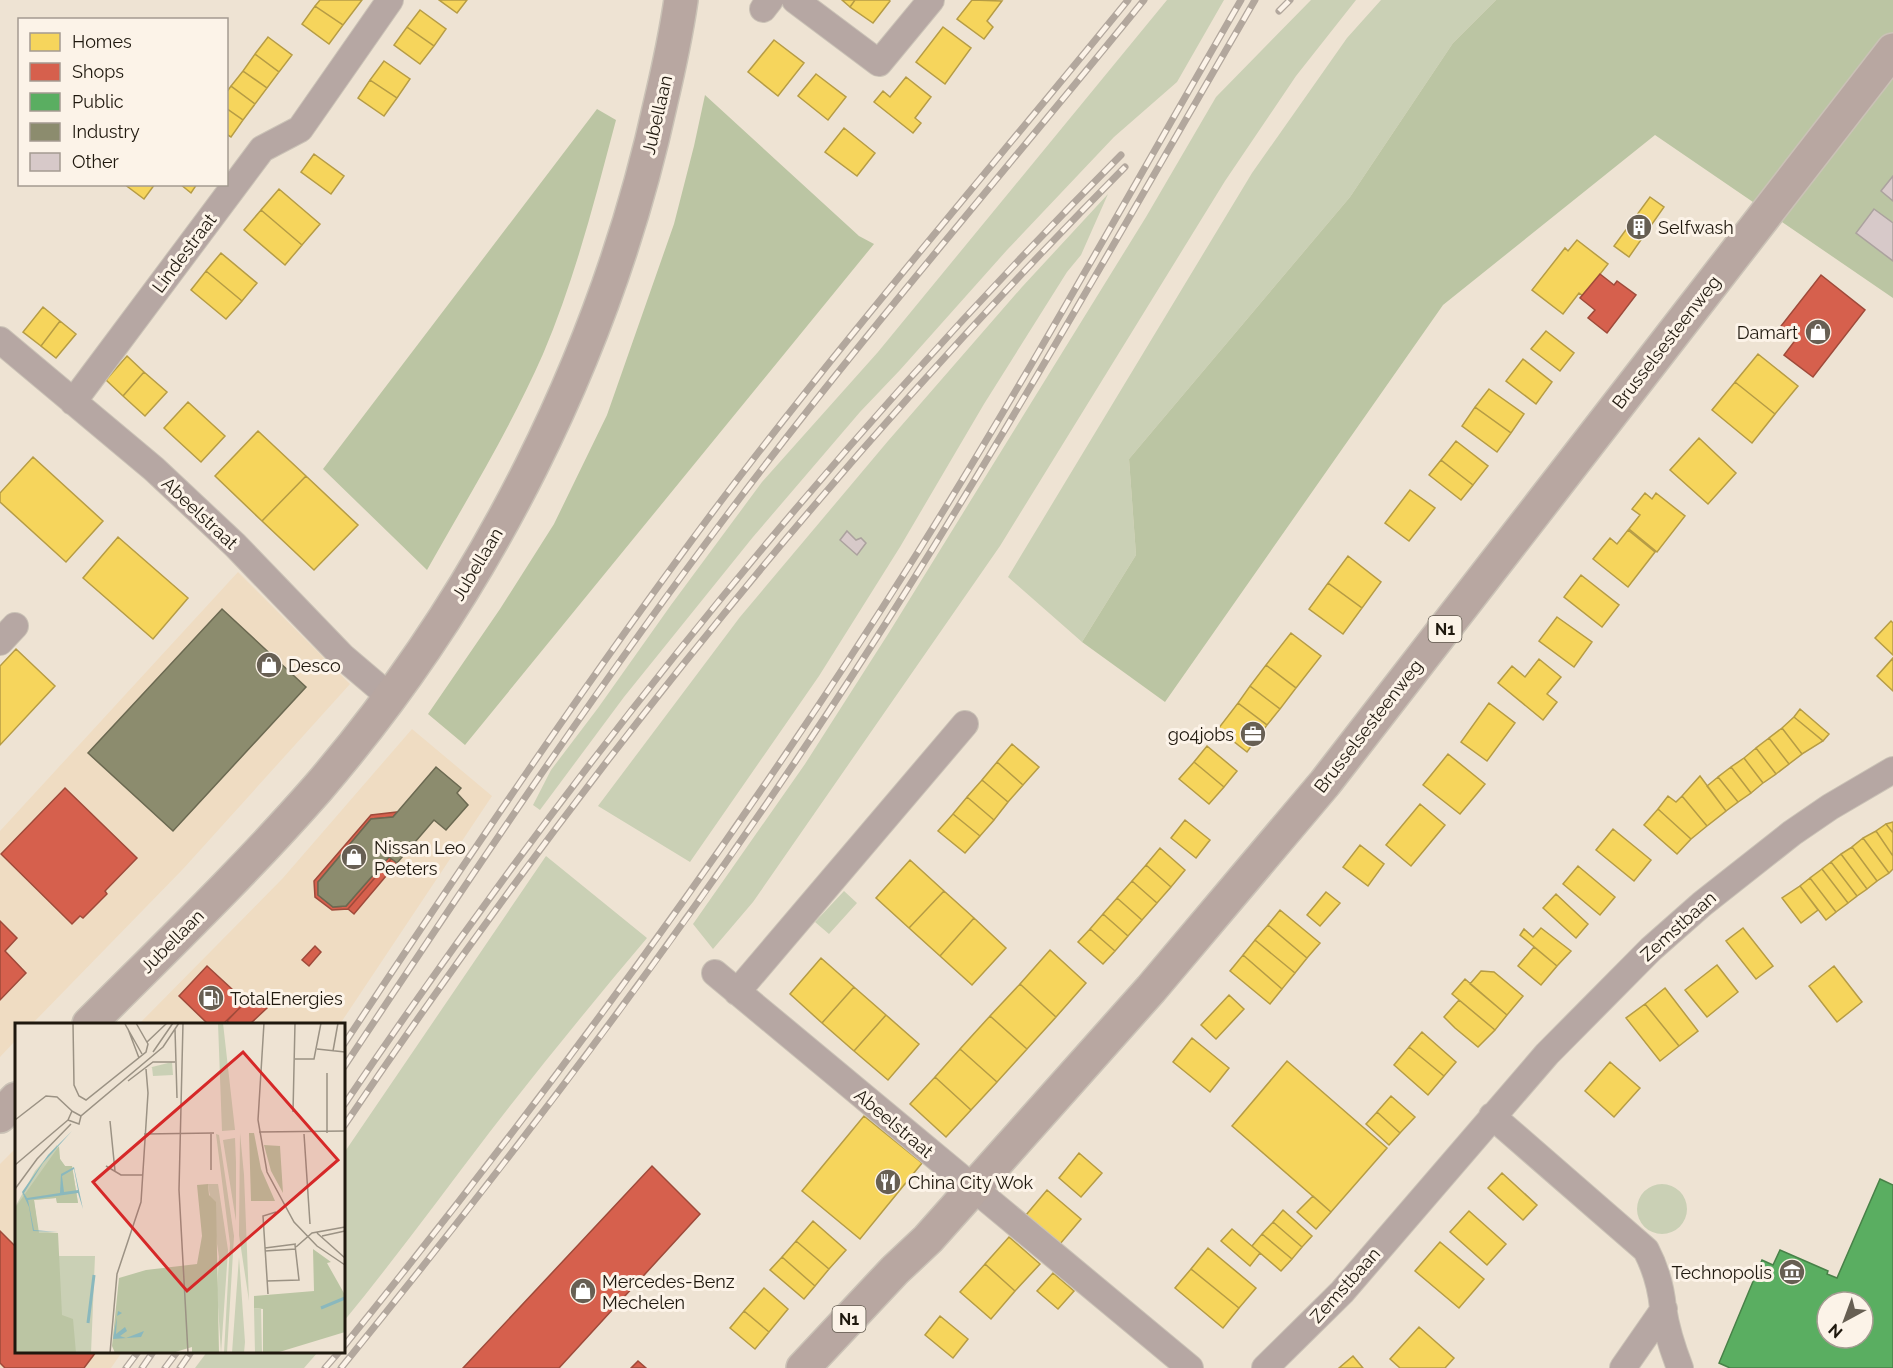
<svg xmlns="http://www.w3.org/2000/svg" width="1893" height="1368" font-family="Raleway,sans-serif">
  <rect width="100%" height="100%" fill="#eee3d3"/>
  <path fill="#efdcc2" d="M238,572L350,684L183,869L32,1024H16V1040L0,1057V831Z
    M412,729L492,796L340,1024H139L283,878Z
    M16,1148V1352H122L111,1368H0V1164Z"/>
  <path fill="#cad0b5" d="M1167,0H1224L1177,82L1114,137L1007,250L900,370L860,412L753,537L624,697L540,810L533,805L551,770L598,708L671,605L762,482L878,352Z
    M1311,0H1356L1296,76L1225,181L1000,546L753,902L713,949L693,924L805,764L890,631L1146,217L1216,97Z
    M1381,0H1496L1453,43L1350,197L1129,459L1136,555L1082,642L1008,577L1252,173L1347,38Z
    M1108,194L1081,255L1067,272L984,404L900,547L819,676L690,862L598,806L740,617L888,441L1022,287Z
    M546,856L647,938C593,1002 540,1067 489,1133C441,1196 394,1260 344,1321V1153Z
    M844,891L857,903L829,934L815,922Z
    M1637 1209a25 25 0 1 1 50 0a25 25 0 1 1-50 0Z
    M207,1352H318L304,1368H195Z"/>
  <path fill="#bbc5a3" d="M1496,0H1893V298L1655,135L1443,305L1165,702L1082,642L1136,555L1129,459L1350,197L1453,43Z
    M705,95L859,236L874,244L465,745L428,714L500,609L554,524L607,415L674,224L694,146Z
    M597,109L616,120C595,199 575,279 543,354C510,429 467,499 427,570L323,469Z"/>
  <path fill="#f6d55c" stroke="#b69c45" stroke-width="1.5" d="M320,0H362L343,25L315,6Z
    M439,0H467L457,13Z
    M842,0H855L850,7Z
    M855,0H889L890,1L873,23L850,7Z
    M972,0L1002,1L987,21L993,27L984,39L957,19Z
    M315,6L343,25L329,44L302,24Z
    M420,10L446,29L434,46L407,27Z
    M407,27L434,46L420,64L394,45Z
    M943,27L971,48L945,84L916,62Z
    M268,37L292,55L279,72L255,54Z
    M774,40L804,63L778,96L748,72Z
    M255,54L279,72L267,88L243,71Z
    M384,61L410,79L397,98L370,80Z
    M243,71L267,88L255,104L231,86Z
    M816,74L846,97L828,120L798,96Z
    M906,77L931,97L915,118L921,123L913,133L874,102L883,91L890,97Z
    M370,80L397,98L384,116L358,98Z
    M231,86L255,104L243,120L226,108V93Z
    M226,108L243,120L231,137L226,134Z
    M844,128L875,153L857,176L825,152Z
    M314,154L344,176L331,194L301,172Z
    M124,184H155L144,199Z
    M180,184H197L191,193Z
    M279,189L320,224L302,245L261,210Z
    M1650,197L1664,207L1629,257L1614,246Z
    M261,210L302,245L285,265L244,230Z
    M1577,240L1608,264L1583,296L1579,293L1563,314L1532,290L1565,248L1568,251Z
    M221,253L257,283L242,301L206,271Z
    M206,271L242,301L226,319L191,290Z
    M43,307L60,321L41,346L23,332Z
    M60,321L76,334L56,358L41,346Z
    M1546,331L1574,353L1560,371L1531,349Z
    M1758,354L1798,386L1775,414L1735,382Z
    M127,356L144,372L123,396L106,380Z
    M1523,359L1552,382L1536,404L1506,381Z
    M144,372L167,392L145,416L123,396Z
    M1735,382L1775,414L1752,443L1712,410Z
    M1489,389L1524,414L1511,433L1475,407Z
    M188,402L225,436L201,462L164,428Z
    M1475,407L1511,433L1497,452L1462,426Z
    M258,431L306,476L262,521L215,476Z
    M1699,438L1736,473L1708,504L1670,470Z
    M1456,441L1488,466L1473,485L1441,460Z
    M33,457L103,521L66,562L0,502V493Z
    M1441,460L1473,485L1461,500L1429,475Z
    M306,476L358,525L314,570L262,521Z
    M1410,490L1435,508L1409,541L1385,523Z
    M1645,493L1652,499L1656,493L1685,516L1657,552L1629,529L1640,515L1632,509Z
    M1628,530L1655,552L1628,587L1593,559L1610,538L1617,544Z
    M118,537L188,598L153,639L83,578Z
    M1348,556L1381,582L1362,608L1328,583Z
    M1581,575L1619,605L1602,627L1564,597Z
    M1328,583L1362,608L1343,634L1309,609Z
    M1557,617L1592,642L1574,667L1539,641Z
    M1891,621L1893,623V655L1875,638Z
    M1291,633L1321,656L1296,688L1266,665Z
    M16,649L55,686L0,745V666Z
    M1893,658V691L1877,676Z
    M1539,659L1561,677L1547,694L1557,702L1543,720L1498,683L1512,666L1525,677Z
    M1266,665L1296,688L1280,709L1250,686Z
    M1250,686L1280,709L1267,725L1238,703Z
    M1238,703L1267,725L1247,752L1218,729Z
    M1489,703L1515,723L1487,761L1461,742Z
    M1800,709L1829,734L1823,741L1794,717Z
    M1794,717L1823,741L1802,754L1782,728Z
    M1782,728L1802,754L1789,764L1769,738Z
    M1769,738L1789,764L1776,774L1756,748Z
    M1012,744L1039,767L1023,785L997,762Z
    M1207,746L1237,771L1224,787L1194,762Z
    M1756,748L1776,774L1763,783L1744,758Z
    M1448,754L1485,784L1460,814L1423,785Z
    M1744,758L1763,783L1751,793L1731,767Z
    M997,762L1023,785L1008,802L982,780Z
    M1194,762L1224,787L1209,804L1179,779Z
    M1731,767L1751,793L1738,802L1718,777Z
    M1700,776L1726,811L1707,826L1682,796Z
    M1718,777L1738,802L1726,811L1707,786Z
    M982,780L1008,802L994,820L967,797Z
    M1668,796L1676,802L1682,796L1707,826L1691,839L1658,809Z
    M967,797L994,820L980,836L953,814Z
    M1420,804L1445,825L1411,866L1386,845Z
    M1658,809L1691,839L1677,854L1644,825Z
    M953,814L980,836L965,853L938,831Z
    M1185,820L1210,840L1196,858L1171,838Z
    M1893,822V833L1886,824Z
    M1886,824L1893,833V856L1876,831Z
    M1613,829L1651,860L1634,881L1596,850Z
    M1876,831L1893,856V869L1889,873L1863,838Z
    M1863,838L1889,873L1877,881L1852,847Z
    M1360,845L1384,864L1368,886L1343,867Z
    M1852,847L1877,881L1867,889L1841,854Z
    M1160,848L1185,870L1171,887L1146,865Z
    M1841,854L1867,889L1857,896L1831,862Z
    M910,860L944,891L909,928L876,898Z
    M1831,862L1857,896L1848,903L1822,869Z
    M1146,865L1171,887L1157,903L1132,881Z
    M1578,866L1615,897L1600,915L1563,884Z
    M1822,869L1848,903L1836,912L1810,878Z
    M1810,878L1836,912L1826,920L1800,886Z
    M1132,881L1157,903L1142,920L1117,898Z
    M1800,886L1818,910L1801,923L1782,898Z
    M944,891L974,918L940,956L909,928Z
    M1326,892L1340,903L1320,926L1307,915Z
    M1556,894L1588,924L1576,938L1543,908Z
    M1117,898L1142,920L1128,936L1103,914Z
    M1280,910L1320,943L1307,958L1268,925Z
    M1103,914L1128,936L1115,951L1090,929Z
    M974,918L1006,948L972,985L940,956Z
    M1268,925L1307,958L1295,973L1255,940Z
    M1541,928L1571,951L1557,966L1520,935L1524,929L1533,937Z
    M1743,928L1773,966L1756,979L1726,941Z
    M1090,929L1115,951L1103,964L1078,942Z
    M1255,940L1295,973L1282,989L1243,955Z
    M1534,947L1557,966L1541,985L1518,966Z
    M1050,950L1086,983L1056,1017L1020,984Z
    M1243,955L1282,989L1270,1004L1230,971Z
    M821,958L854,987L822,1023L790,994Z
    M1717,965L1738,992L1707,1017L1685,990Z
    M1834,966L1862,1002L1837,1022L1809,986Z
    M1481,971L1494,972L1523,996L1507,1015L1470,984Z
    M1465,979L1507,1015L1495,1030L1452,994Z
    M1020,984L1056,1017L1027,1049L990,1016Z
    M854,987L886,1015L854,1051L822,1023Z
    M1665,988L1698,1031L1679,1046L1645,1004Z
    M1229,995L1244,1009L1216,1039L1201,1025Z
    M1459,1000L1495,1030L1478,1047L1455,1028L1444,1017Z
    M1645,1004L1679,1046L1660,1061L1626,1018Z
    M886,1015L919,1044L888,1080L854,1051Z
    M990,1016L1027,1049L997,1082L960,1049Z
    M1422,1032L1456,1062L1444,1076L1409,1047Z
    M1192,1038L1229,1068L1210,1092L1173,1062Z
    M1409,1047L1444,1076L1428,1095L1394,1065Z
    M960,1049L997,1082L971,1110L935,1077Z
    M1287,1061L1387,1148L1331,1212L1232,1126Z
    M1610,1062L1640,1088L1614,1117L1585,1091Z
    M935,1077L971,1110L946,1137L910,1104Z
    M1391,1096L1415,1117L1400,1133L1377,1112Z
    M1377,1112L1400,1133L1389,1145L1366,1124Z
    M864,1116L922,1163L860,1239L802,1191Z
    M1079,1153L1102,1173L1081,1197L1059,1178Z
    M1502,1173L1537,1205L1523,1220L1488,1188Z
    M1047,1190L1081,1219L1060,1244L1026,1215Z
    M1313,1196L1331,1212L1316,1229L1297,1212Z
    M1283,1210L1312,1236L1302,1247L1273,1222Z
    M1469,1211L1506,1244L1487,1265L1450,1232Z
    M813,1221L846,1250L829,1269L796,1241Z
    M1273,1222L1302,1247L1292,1259L1262,1234Z
    M1232,1229L1260,1253L1250,1266L1221,1241Z
    M1262,1234L1292,1259L1281,1271L1252,1246Z
    M1009,1237L1040,1264L1015,1291L985,1264Z
    M796,1241L829,1269L815,1286L782,1257Z
    M1440,1242L1484,1279L1459,1308L1415,1271Z
    M1208,1248L1256,1288L1239,1308L1191,1269Z
    M782,1257L815,1286L804,1299L770,1270Z
    M985,1264L1015,1291L991,1319L960,1292Z
    M1191,1269L1239,1308L1223,1328L1175,1288Z
    M1053,1273L1074,1291L1058,1309L1037,1291Z
    M764,1288L788,1309L769,1332L744,1311Z
    M744,1311L769,1332L755,1349L730,1328Z
    M940,1316L968,1339L953,1358L925,1335Z
    M1419,1327L1454,1358L1445,1368H1400L1390,1359Z
    M1353,1356L1363,1368H1339Z"/>
  <path fill="#d6604d" stroke="#9f4a3a" stroke-width="1.5" d="M1600,274L1614,285L1617,281L1636,295L1607,333L1588,318L1595,310L1580,298Z
    M1821,275L1865,310L1813,377L1784,355L1797,338L1781,326Z
    M65,788L137,858L105,891L107,894L83,918L80,916L72,924L1,854Z
    M397,812L393,817L371,819L318,882V895L333,907L346,906L389,857L392,858L348,909L332,910L315,897L314,881L371,815Z
    M392,858L397,863L354,914L348,909Z
    M0,921L17,938L5,951L26,973L0,1000Z
    M315,946L321,952L309,966L302,960Z
    M207,966L246,1002L223,1024H208L179,996Z
    M253,994L267,1008L250,1024H231L227,1021Z
    M652,1166L700,1214L559,1368H463Z
    M0,1231L16,1247V1352H96L84,1368H5L0,1363Z
    M638,1361L646,1368H631Z"/>
  <path fill="#5aae61" stroke="#488148" stroke-width="1.5" fill-rule="evenodd" d="M1880,1179L1893,1185V1368H1730L1719,1363L1762,1260L1773,1265L1780,1250L1828,1271L1827,1274L1837,1278ZM1827,1302H1863V1338H1827Z"/>
  <path fill="#8c8c6e" stroke="#6b6951" stroke-width="1.5" d="M222,609L306,687L173,831L88,753Z
    M436,767L461,788L457,793L468,805L446,830L434,820L397,863L389,857L346,906L333,907L318,895V882L371,819L393,817Z"/>
  <path fill="#d7c9c9" stroke="#aba29e" stroke-width="1.5" d="M1893,176V201L1881,191Z
    M1874,209L1893,223V261L1856,233Z
    M847,531L856,540L861,538L866,543L857,555L840,540Z"/>
  <g fill="none" stroke-linecap="round" stroke-linejoin="round">
    <g stroke="#cac2b6" stroke-width="28">
      <path id="minor" d="M795,0L879,63L931,0
        M763,9L770,0
        M0,340L154,469L235,545L343,657L390,697
        M73,402L262,149L300,129L390,0
        M0,642L15,626
        M715,973L1190,1368
        M737,992L965,724
        M1492,1116L1646,1250C1656,1269 1661,1287 1663,1308C1666,1328 1673,1350 1680,1368
        M1265,1368L1342,1292L1547,1054L1651,949L1702,904L1792,833L1830,807L1893,770
        M1623,1368L1664,1309"/>
    </g>
    <g stroke="#cac2b6" stroke-width="36">
      <path id="major" d="M89,1024C166,947 245,871 317,789C485,594 606,353 661,101C669,67 676,34 681,0
        M0,1116L16,1099
        M803,1368L895,1270L928,1239L1151,989L1325,783L1893,50"/>
    </g>
    <use href="#minor" stroke="#b6a7a3" stroke-width="26"/>
    <use href="#major" stroke="#b8a7a1" stroke-width="33"/>
    <g stroke="#b2a79d" stroke-width="7">
      <path id="rail" d="M1279,11L1290,0
        M344,1044C465,862 587,680 718,505C849,332 991,168 1128,0
        M344,1067C469,879 594,691 730,511C862,336 1006,170 1144,0
        M344,1105C574,766 831,446 1121,155
        M344,1126C575,784 834,461 1125,167
        M344,1346C549,1093 742,831 916,555C1030,373 1134,185 1241,0
        M126,1368L138,1352
        M142,1368L153,1352
        M165,1368L177,1352
        M180,1368L191,1352
        M325,1368L339,1352
        M341,1368C529,1137 709,899 870,648C1006,436 1129,217 1255,0"/>
    </g>
    <use href="#rail" stroke="#fcf3e8" stroke-width="4.5" stroke-dasharray="14" stroke-linecap="butt"/>
  </g>
  <defs>
    <g id="building-disc" transform="scale(1.35)"><circle r="9.5" fill="#675f53" stroke="#fcf3e8"/><path d="M-4-6H4V6H1V3H-1V6H-4ZM-2.5-4.3h1.7v1.8h-1.7ZM.8-4.3h1.7v1.8H.8ZM-2.5-1h1.7V.8h-1.7ZM.8-1h1.7V.8H.8Z" fill="#fff"/></g>
    <g id="shop-disc" transform="scale(1.35)"><circle r="9.5" fill="#675f53" stroke="#fcf3e8"/><path d="M-5-2.5h2.3a2.7 3.5 0 0 1 5.4 0H5L5.5 6h-11ZM-1.5-2.5h3a1.5 2.3 0 0 0-3 0Z" fill="#fff"/></g>
    <g id="office-disc" transform="scale(1.35)"><circle r="9.5" fill="#675f53" stroke="#fcf3e8"/><path d="M-6-3h4V-5.5h4V-3h4V5H-6ZM-1-4.5V-3h2v-1.5ZM-6 0V1H6V0Z" fill="#fff"/></g>
    <g id="fuel-disc" transform="scale(1.35)"><circle r="9.5" fill="#675f53" stroke="#fcf3e8"/><path d="M-5.5-6h7V0h2V4h1.3V-2.5L3-4.5l.8-.8L6-3V5H2.5V1h-1V6h-7ZM-4.2-4.7v3.2H.2V-4.7Z" fill="#fff"/></g>
    <g id="restaurant-disc" transform="scale(1.35)"><circle r="9.5" fill="#675f53" stroke="#fcf3e8"/><path d="M-5-6h1v4h1v-4h1v4h1v-4h1v5L-1.5 .5V6h-2V.5L-5-1ZM5-6V6H3V1.5H1.5Q1.5-4 5-6Z" fill="#fff"/></g>
    <g id="museum-disc" transform="scale(1.35)"><circle r="9.5" fill="#675f53" stroke="#fcf3e8"/><path d="M0-6L6-3V-2H-6V-3ZM-5-1h2V3h-2ZM-1-1h2V3h-2ZM3-1h2V3H3ZM-6 4H6V6H-6Z" fill="#fff"/></g>
  </defs>
  <g fill-rule="evenodd">
    <use href="#building-disc" x="1639" y="227"/>
    <use href="#shop-disc" x="1818" y="332"/>
    <use href="#shop-disc" x="269" y="665"/>
    <use href="#office-disc" x="1253" y="734"/>
    <use href="#shop-disc" x="354" y="857"/>
    <use href="#fuel-disc" x="211" y="998"/>
    <use href="#restaurant-disc" x="888" y="1182"/>
    <use href="#museum-disc" x="1792" y="1272"/>
    <use href="#shop-disc" x="583" y="1291"/>
  </g>
  <g text-anchor="middle" dominant-baseline="central" stroke-width="6" stroke-linejoin="round" paint-order="stroke">
    <g fill="#fcf3e8" stroke="#615a4f" stroke-width="1.5">
      <rect x="1428.5" y="616" width="33" height="26" rx="4.5"/>
      <rect x="832.5" y="1306" width="33" height="26" rx="4.5"/>
    </g>
    <g font-size="16" font-weight="bold" fill="#1f180e">
      <text x="1445" y="629">N1</text>
      <text x="849" y="1319">N1</text>
    </g>
    <g font-size="18" fill="#1f180e" stroke="#fcf3e8">
      <text transform="translate(657 115) rotate(-77)">Jubellaan</text>
      <text transform="translate(184 253) rotate(-53)">Lindestraat</text>
      <text transform="translate(1666 342) rotate(-52)">Brusselsesteenweg</text>
      <text transform="translate(200 513) rotate(43)">Abeelstraat</text>
      <text transform="translate(477 564) rotate(-59)">Jubellaan</text>
      <text transform="translate(1368 726) rotate(-52)">Brusselsesteenweg</text>
      <text transform="translate(1678 926) rotate(-42)">Zemstbaan</text>
      <text transform="translate(172 941) rotate(-45)">Jubellaan</text>
      <text transform="translate(894 1123) rotate(40)">Abeelstraat</text>
      <text transform="translate(1345 1285) rotate(-48)">Zemstbaan</text>
    </g>
    <g font-size="18" fill="#1f180e" stroke="#fcf3e8" text-anchor="start">
      <text x="1658" y="227">Selfwash</text>
      <text x="1798" y="332" text-anchor="end">Damart</text>
      <text x="288" y="665">Desco</text>
      <text x="1234" y="734" text-anchor="end">go4jobs</text>
      <text x="374" y="847">Nissan Leo<tspan x="374" dy="21">Peeters</tspan></text>
      <text x="230" y="998">TotalEnergies</text>
      <text x="908" y="1182">China City Wok</text>
      <text x="1772" y="1272" text-anchor="end">Technopolis</text>
      <text x="602" y="1281">Mercedes-Benz<tspan x="602" dy="21">Mechelen</tspan></text>
    </g>
  </g>
  <g transform="translate(15 1023)">
    <rect width="330" height="330" fill="#eee3d3"/>
    <path d="M203,0H208L220,107L207,108ZM157,39L158,52L138,53L137,44L133,45ZM225,110L229,152L234,278L224,212ZM201,111L204,112L219,213L212,330H209L215,221ZM220,115L221,140V198L208,117ZM42,122L45,136L50,143H57L63,180H42L41,175L19,177L23,208L43,210V233H80L76,330H0V184L20,148ZM193,161H203L213,227L206,330L202,267L204,234ZM224,234L230,319L229,330H217ZM239,285L246,286L247,330H240Z" fill="#cad0b5"/>
    <path d="M234,110H239L246,146L260,178H236ZM249,122L265,123L268,170L256,148ZM44,123L45,136L50,143H57L63,180H42L41,175L19,177L24,210H43L47,292L58,296L61,330H0V185ZM193,161L194,172L201,179L204,330H177V324L157,330H100L97,323L104,255L131,247L182,241L187,213L182,162ZM298,226L316,239L312,240L330,272V309L261,330H248V286L239,285V273L299,268Z" fill="#bbc5a3"/>
    <path d="M57,108L28,140L9,170L12,175L45,170L46,151L59,144L68,186L63,170L13,177L19,207L43,209L18,208L14,184L7,169L33,132ZM59,146L63,167L49,169L47,153ZM103,288L107,290L102,293L101,311L110,304L112,308L105,313L111,315L129,308L126,314L98,316Z" fill="#8ab8bd" fill-rule="evenodd"/>
    <path fill="none" stroke="#8ab8bd" stroke-width="3" d="M306,285L330,275M73,300L79,252"/>
    <path fill="none" stroke="#9b9284" stroke-width="1.5" d="M58,0L59,62L64,73L71,77L131,29L133,21L121,0M93,0H113M168,0L164,167L173,330M249,0L243,97L252,149L279,199L302,223L330,242M110,1L127,31M113,6L124,35M160,6L162,75M132,19L152,0M302,26L330,29M318,28L323,0M138,29L158,0M280,36H299L306,0M312,50V110M113,58L138,39H160M278,89L280,0M66,93L57,88L53,97L64,101L66,93L148,24L164,0M0,97L31,73L42,74L57,88M95,98L100,148M244,109L330,108M196,110V147M129,111L199,110M289,111L295,201M0,142L53,97M91,143L106,152H127M0,166L22,136L56,101M302,210L330,235M307,213L330,208M281,224L297,210L330,204M250,225L281,221M250,228L281,226M252,258L284,257L280,222M253,271L248,193L261,189M95,330L102,251L126,179L133,70L131,46"/>
    <path fill="#d62828" fill-opacity="0.15" stroke="#d62828" stroke-width="3" d="M228,29L323,137L172,268L78,159Z"/>
    <rect width="330" height="330" fill="none" stroke="#1f180e" stroke-width="3"/>
  </g>
  <rect x="18" y="18" width="210" height="168" fill="#fcf3e8" stroke="#a49b91" stroke-width="1.5"/>
  <rect x="30" y="33" width="30" height="18" fill="#f6d55c" stroke="#a49b91" stroke-width="1.5"/>
  <text x="72" y="48" font-size="18" fill="#1f180e">Homes</text>
  <rect x="30" y="63" width="30" height="18" fill="#d6604d" stroke="#a49b91" stroke-width="1.5"/>
  <text x="72" y="78" font-size="18" fill="#1f180e">Shops</text>
  <rect x="30" y="93" width="30" height="18" fill="#5aae61" stroke="#a49b91" stroke-width="1.5"/>
  <text x="72" y="108" font-size="18" fill="#1f180e">Public</text>
  <rect x="30" y="123" width="30" height="18" fill="#8c8c6e" stroke="#a49b91" stroke-width="1.5"/>
  <text x="72" y="138" font-size="18" fill="#1f180e">Industry</text>
  <rect x="30" y="153" width="30" height="18" fill="#d7c9c9" stroke="#a49b91" stroke-width="1.5"/>
  <text x="72" y="168" font-size="18" fill="#1f180e">Other</text>
  <g transform="translate(1845 1320) rotate(221)"><circle r="28" fill="#fcf3e8" stroke="#a49b91" stroke-width="1.5"/>
  <path d="M0-4.5L10 22L0 15L-10 22Z" fill="#675f53"/>
  <text y="-9" font-size="16" font-weight="bold" text-anchor="middle" fill="#1f180e">N</text>
  </g>
</svg>
